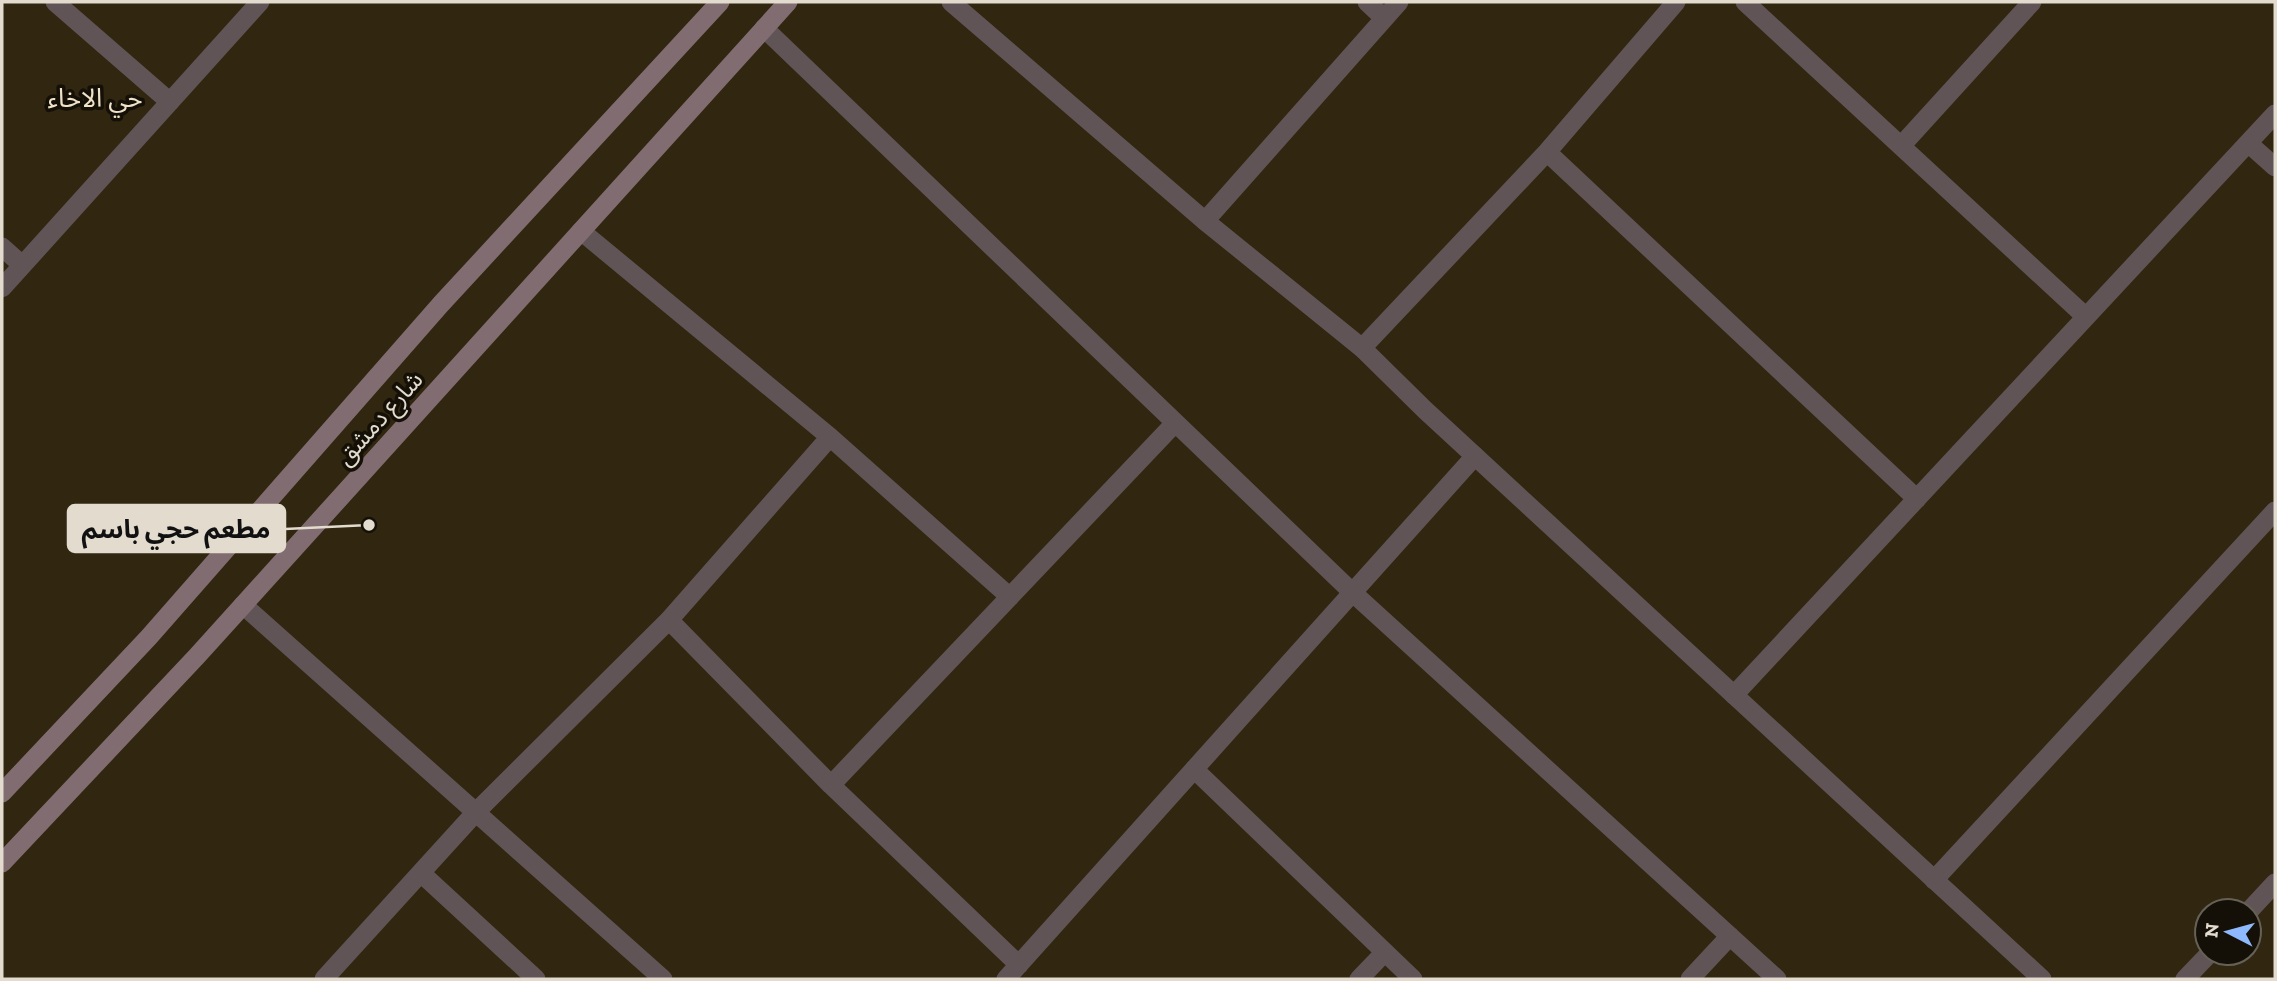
<svg xmlns="http://www.w3.org/2000/svg" width="2277" height="981" font-family="'Zilla Slab','Noto Sans Arabic',serif">
  <rect width="100%" height="100%" fill="#312610"/>
  <g fill="none" stroke-linecap="round" stroke-linejoin="round">
    <path stroke="#615457" stroke-width="19" d="M55,2L170,102
      M1367,2L1384,18
      M1745,2L2086,317
      M764,28L1352,592L1777,979
      M2248,143L2275,167
      M1901,146L2032,2
      M1547,152L1917,499
      M1205,221L1399,2
      M2,247L22,265
      M2,288L260,2
      M1362,348L1547,152L1676,2
      M830,437L1010,597
      M243,605L663,979
      M669,620L831,785
      M1734,695L2275,114
      M1194,769L1413,979
      M421,873L536,979
      M1934,880L2275,511
      M2249,911L2275,883
      M1019,965L831,785L1175,423
      M324,979L476,812L669,620L830,437L581,231
      M1006,979L1475,456
      M1359,979L1385,952
      M1690,979L1730,936
      M2185,979L2210,953"/>
    <path stroke="#615457" stroke-width="19" d="M951,2L1205,221L1362,348L1425,410L2042,979"/>
    <path stroke="#816d71" stroke-width="19" d="M2,793L149,637L441,304L720,2
      M2,863L197,656L788,2"/>
  </g>
  <g text-anchor="middle" dominant-baseline="central" stroke-width="7" stroke-linejoin="round" paint-order="stroke">
    <g font-size="24" fill="#e2dbce" stroke="#141007">
      <text transform="translate(379 418) rotate(-48)">شارع دمشق</text>
    </g>
    <g font-size="26" fill="#f0e2c8" stroke="#141007">
      <text x="95" y="98">حي الاخاء</text>
    </g>
  </g>
  <path fill="none" stroke="#e2dbce" stroke-width="2.5" d="M369 525L285 529"/>
  <circle fill="#e2dbce" stroke="#141007" stroke-width="2.5" cx="369" cy="525" r="7"/>
  <rect fill="#e2dbce" stroke="#e2dbce" stroke-width="2.5" x="68" y="505" width="217" height="47" rx="7"/>
  <g font-size="26" text-anchor="middle" font-weight="bold" fill="#111">
    <text x="176" y="538">مطعم حجي باسم</text>
  </g>
  <rect width="2277" height="981" fill="none" stroke="#e2dbce" stroke-width="7"/>
  <g transform="translate(2228 932) rotate(276)"><circle r="33" fill="#141007" stroke="#666157" stroke-width="2"/>
  <path d="M0-5L12 26L0 18L-12 26Z" fill="#8eb9fc"/>
  <text y="-10" font-size="19" font-weight="bold" text-anchor="middle" fill="#e2dbce">N</text>
  </g>
</svg>
